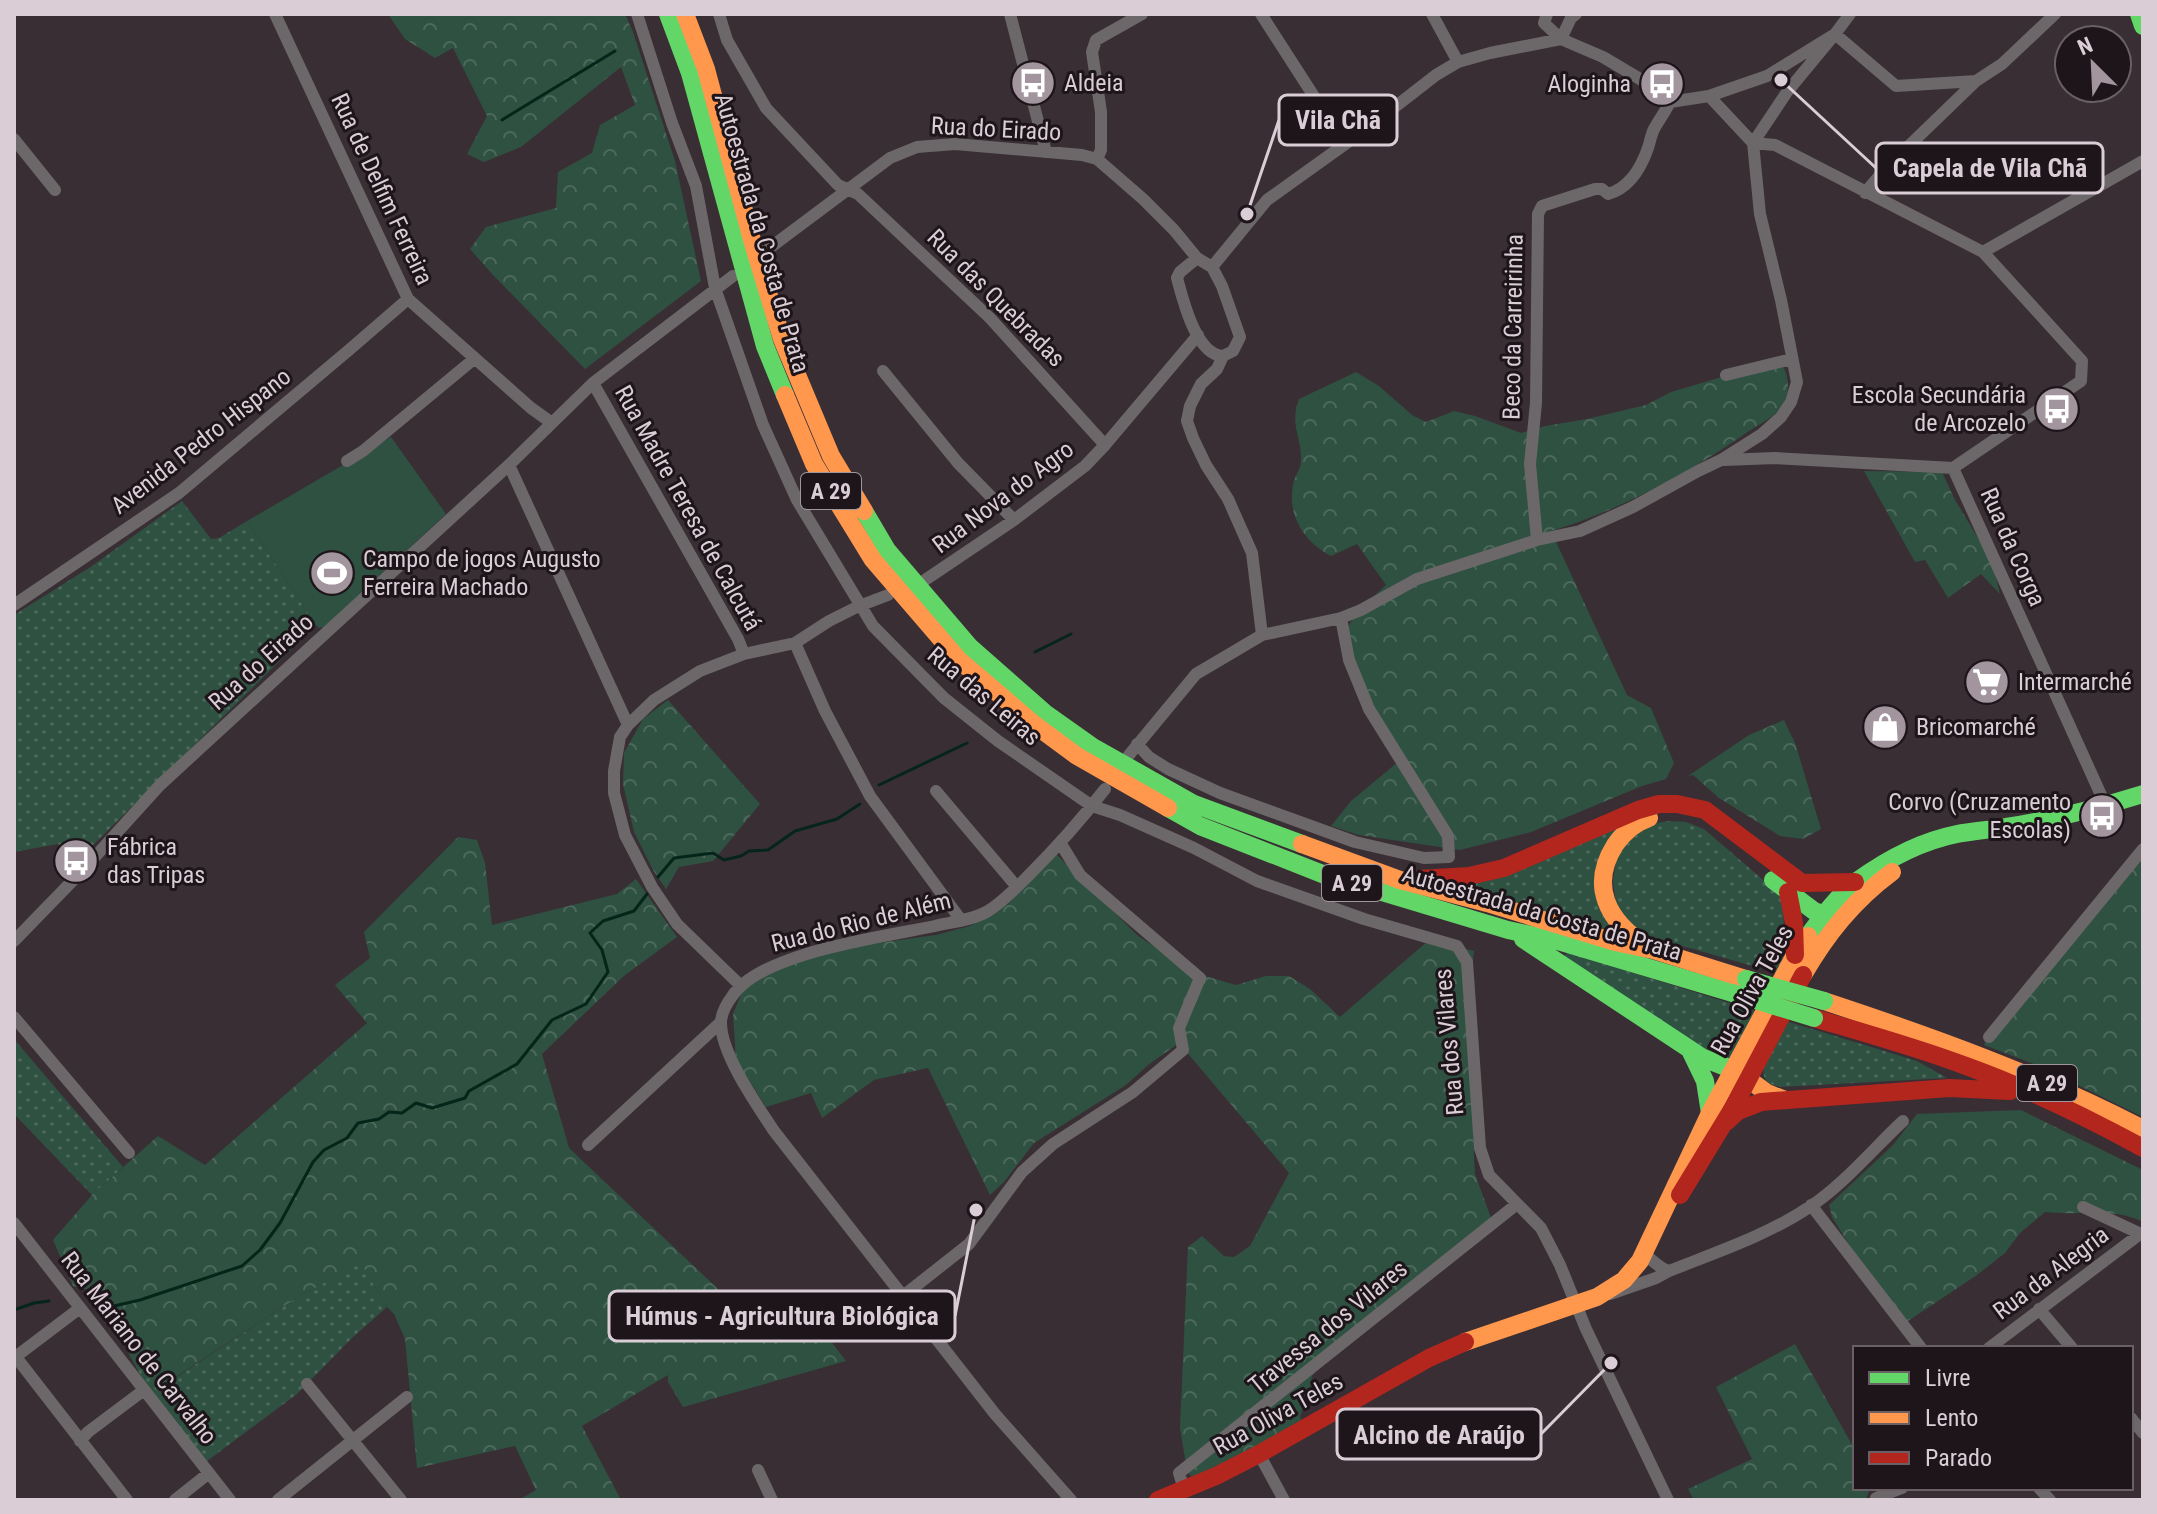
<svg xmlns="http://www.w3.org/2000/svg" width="2157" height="1514" font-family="'Roboto Condensed',sans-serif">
  <defs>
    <pattern id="grass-dots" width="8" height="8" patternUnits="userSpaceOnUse" patternTransform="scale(2)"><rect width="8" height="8" fill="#2e5142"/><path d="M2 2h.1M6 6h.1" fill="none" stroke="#4c695c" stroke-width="1.8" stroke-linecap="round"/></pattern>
    <pattern id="forest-crowns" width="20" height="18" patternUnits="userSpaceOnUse" patternTransform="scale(2)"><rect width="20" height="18" fill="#2e5142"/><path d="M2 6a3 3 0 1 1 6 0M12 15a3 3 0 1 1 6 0" fill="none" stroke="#4c695c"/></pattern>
  </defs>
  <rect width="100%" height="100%" fill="#392e34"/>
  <path fill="url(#grass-dots)" d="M182,501L211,539L219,538L247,521L316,625L86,852L71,858L58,844L14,852V615L92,566Z
    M1635,817L1610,841L1611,931L1449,883Z
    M1668,821L1686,822L1704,829L1776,891L1783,902L1785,953L1777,973L1651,937L1633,929L1616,904L1613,882L1616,860L1625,844L1651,824Z
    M1567,952L1755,1011L1730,1060L1717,1058L1564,959Z
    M1786,1021L1917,1061L1947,1078L1780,1087C1773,1085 1766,1083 1764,1076C1760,1065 1780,1032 1786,1021Z
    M14,1039L123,1167L92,1195L14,1114Z
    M361,1262L387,1307L352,1338L297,1394L207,1461L145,1384L129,1354L147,1345L175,1378L298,1297Z"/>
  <path fill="url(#forest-crowns)" d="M388,14H625L633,32L675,161L701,281L585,369L493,275L470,249L486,227L556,208L558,172L592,153L600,125L635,105L621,67L521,147L484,162L467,154L487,116L453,48L435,58L405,39Z
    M1782,364C1790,379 1791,395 1779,410C1772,418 1758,425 1749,431C1689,473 1621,510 1551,531L1627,695L1651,708L1674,763L1666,779L1642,786L1531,832L1460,850L1359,835L1331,826L1351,801L1404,757L1369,702L1345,632L1357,612L1386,585L1357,544L1331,556C1304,542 1287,515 1293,485C1294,477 1301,469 1301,461C1302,437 1289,425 1299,399L1356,372L1379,386L1412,415L1426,422L1454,411L1475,416L1521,433L1545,426L1587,419L1646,405L1671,392L1722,377Z
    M1864,471L1942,472L1955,500L1992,561L2000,594L1981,574L1948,598L1925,560L1915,562Z
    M668,700L760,804L713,861L679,867L666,889L653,870L634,832L623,784L624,753L643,719Z
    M1784,720L1795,743L1821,829L1803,839L1780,836L1719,798L1693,775L1688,776L1749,735Z
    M458,837L477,840L485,863L492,925L617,894L636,879L677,937L625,975L542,1054L569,1148L755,1324L770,1334L814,1319L846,1361L683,1407L668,1382V1375L582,1426L621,1500H519L536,1490L515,1446L417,1468L405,1339L394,1314L387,1307L361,1263L298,1297L174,1378L147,1345L129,1354L101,1293L73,1286L53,1240L92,1195L158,1136L205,1165L367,1023L335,985L370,958L364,932Z
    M2143,848V1117L2039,1066L1984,1045L1995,1021Z
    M1056,854L1138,936L1198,974L1236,985L1266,976H1289L1310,989L1340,1017L1429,940L1474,951L1471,975L1474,1159L1475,1174L1491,1218L1325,1360L1312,1376L1309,1393L1300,1416L1303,1425L1194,1482L1187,1470L1180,1428L1188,1247L1202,1236L1224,1256L1234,1257L1250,1246L1289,1173L1179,1043L1148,1065L1126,1085L1034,1143L1004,1182L990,1195L928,1068L874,1080L822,1118L811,1093L766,1107L736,1060L733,1014L743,990L765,975L826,950L936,935L970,926L1009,903Z
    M2021,1110L2143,1170V1222C2114,1207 2077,1216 2045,1212L2020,1233L2005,1253L1977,1275L1905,1323L1861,1264L1832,1217L1829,1205L1893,1145L1917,1114Z
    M1795,1344L1855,1450V1488H1870L1866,1500H1694L1688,1489L1752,1459L1716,1387Z"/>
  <path fill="#2e5142" d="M391,437L446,514L324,627L319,628L316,625L247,521Z"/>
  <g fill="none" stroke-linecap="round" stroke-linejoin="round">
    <path stroke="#06251a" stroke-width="3" d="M502,120L615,51
      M1035,652L1071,634
      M879,785L967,743
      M658,877L674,858L713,853L724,860L741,856L749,851L768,850L795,831L837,819L860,804
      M101,1309L140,1300L242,1266L260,1250L280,1223L313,1162L324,1150L347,1138L358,1123L379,1119L389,1112L402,1113L416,1103L432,1108L465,1098L469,1091L517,1064L552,1020L586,1004L608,972L602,950L590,933L603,921L634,911L647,894
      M14,1310L34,1303L49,1301"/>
    <path stroke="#6c686a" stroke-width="12" d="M275,14L408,299L531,408L552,423
      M637,14L672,123L696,186L715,288L763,425L797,500L873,626L944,698L998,741L1092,806L1120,815L1194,848L1257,881L1364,919L1457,946L1467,962L1480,1148L1489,1175L1541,1228L1560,1265L1586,1329L1668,1500
      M719,14L727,40L766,108L838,185L858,194L990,318L1105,445
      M1010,14L1046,152
      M1261,14L1317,101L1354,137
      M1432,14L1458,62
      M1547,14L1544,23L1561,39
      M1561,39L1571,18L1576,14
      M1709,96L1753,143
      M14,139L55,190
      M1753,143L1775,145L1983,252L2082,361L2081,381L1953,468
      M1753,143L1787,92L1835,34L1896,86L1976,81
      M1097,159L1101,150V112L1092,52L1096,40L1142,14
      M1865,193L1887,167L1976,81L2002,64L2055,14
      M767,250L890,158L917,147L955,144L1082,155L1097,159L1143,199L1174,230L1197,258L1212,267
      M1983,252L2143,161
      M1197,258L1180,272L1177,278C1183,300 1196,355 1223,356
      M1212,267L1267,200L1373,124L1436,75L1458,62L1490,53L1561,39L1603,57L1645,82L1670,102L1709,96L1767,76L1835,34L1850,14
      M1212,267L1222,286L1240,337L1233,351L1223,356L1217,369L1201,384L1190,406L1187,421L1193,438L1206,465L1228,499L1252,553L1262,635
      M883,371L958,463L1014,520
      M1726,375L1792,359
      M593,383L738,639L744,654
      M1724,460L1775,458L1953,468
      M347,461L363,451L474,359
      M509,465L628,725
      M1953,468L2106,806
      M1537,540L1530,464L1536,403L1538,214L1542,206L1595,189H1602L1608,194C1630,188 1641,168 1648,148C1650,142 1651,135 1654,129C1659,120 1665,112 1670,102
      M925,580L1014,520L1085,466L1105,445L1198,335
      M14,605L179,493L349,350L408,299
      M795,643L825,711L870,796L961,920
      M1137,744L1149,757L1168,769L1220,793L1355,842L1424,858L1449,857L1448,836L1369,709L1349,660L1341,618
      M1129,755L1196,674L1262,635L1341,618L1361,610L1417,579L1537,540L1580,531L1633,507L1698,471L1721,460L1762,434L1781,417L1791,402L1797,382L1781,300L1760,214L1753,143
      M936,791L1017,887
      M14,941L83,870L160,785L509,465L593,383L733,276
      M740,985L677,924L652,887L625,835L614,793V771L620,737L628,725L654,700L700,671L744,654L795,643L829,621L859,606L888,595
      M14,1017L129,1153
      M1989,1037L2143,849
      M588,1145L721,1022
      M1811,1205L1921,1348
      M2083,1207L2143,1235
      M14,1223L230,1500
      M1644,1255C1653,1259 1658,1268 1669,1271
      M1610,1294L1656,1278L1669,1271C1717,1252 1768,1235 1811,1206C1845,1183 1873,1149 1903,1121
      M903,1296L969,1244L1022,1172L1053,1144L1133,1092L1183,1050L1179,1028L1200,978L1080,875L1061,844
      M2039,1309L2072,1348
      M1989,1348L2140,1234
      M14,1358L80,1308
      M19,1361L127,1500
      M307,1384L401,1500
      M2131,1418L2143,1433
      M80,1441L88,1432L144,1390
      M1259,1454L1284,1500
      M758,1470L772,1500
      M2039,1488L2050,1500
      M1184,1489L1179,1473L1517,1204
      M1876,1498L1902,1488
      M175,1500L209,1473
      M278,1500L407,1397
      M1071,1500L995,1414L774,1131C757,1105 721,1054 721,1023C721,1013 727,1003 733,995C763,952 883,937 935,926C952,922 973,920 988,911C1003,902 1016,888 1029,875C1056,848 1081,820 1105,789"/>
    <path stroke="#63d668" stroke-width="18" d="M668,14L690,73L765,346L785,395
      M2139,14L2143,26
      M864,511L887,550L970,647L1045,713L1093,747L1194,804L1302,844
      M1168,808L1200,826L1325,875L1508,930L1555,940L1733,993
      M1773,880L1814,911L1824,914
      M1808,936C1822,917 1838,895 1857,881C1886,860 1922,841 1957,834C1973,831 1989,830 2006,827C2052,820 2098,808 2143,794
      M1523,939L1703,1058L1726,1067L1736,1068
      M1691,1052L1705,1081L1710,1113"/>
    <path stroke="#ff974d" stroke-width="18" d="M685,14L706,69L752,240L782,339L831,456L864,511
      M785,395L814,464L873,560L959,660L1035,725L1077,756L1168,808
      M1302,844L1400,880L1487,903L1615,942L1653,950L1746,979
      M1645,945C1608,921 1589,886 1615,845C1624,832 1634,823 1649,818
      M1803,975C1827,934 1853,901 1892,872
      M1824,1001C1933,1037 2041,1076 2143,1129
      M1748,1079L1767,1093L1785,1100
      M1465,1342L1597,1297L1624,1280L1640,1261L1710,1113L1795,955L1808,936"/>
    <path stroke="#b3261e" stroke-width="18" d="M1419,879L1469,876L1504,868L1638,810L1659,804H1677L1705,810L1802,883L1855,882
      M1788,892L1794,923L1795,955
      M1814,1018C1865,1033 1916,1047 1966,1066C2027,1088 2086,1117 2143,1148
      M1726,1122L1738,1111L1761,1102L1949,1088L2010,1091
      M1680,1195L1733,1108L1803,975
      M1158,1500L1216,1476L1259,1454L1429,1358L1465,1342"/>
    <path stroke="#63d668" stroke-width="18" d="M1746,979L1824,1001
      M1733,993L1814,1018"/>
  </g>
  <defs>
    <g id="bus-disc" transform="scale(2.3)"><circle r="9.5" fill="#a2959d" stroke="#1e151a"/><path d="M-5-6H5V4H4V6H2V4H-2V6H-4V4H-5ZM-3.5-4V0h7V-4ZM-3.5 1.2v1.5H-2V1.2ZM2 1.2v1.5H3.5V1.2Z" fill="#fff"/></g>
    <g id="stadium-disc" transform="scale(2.3)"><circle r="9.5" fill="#a2959d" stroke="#1e151a"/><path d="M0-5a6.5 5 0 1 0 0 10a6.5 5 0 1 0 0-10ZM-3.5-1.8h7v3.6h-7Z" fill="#fff"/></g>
    <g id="supermarket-disc" transform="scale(2.3)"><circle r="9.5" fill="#a2959d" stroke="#1e151a"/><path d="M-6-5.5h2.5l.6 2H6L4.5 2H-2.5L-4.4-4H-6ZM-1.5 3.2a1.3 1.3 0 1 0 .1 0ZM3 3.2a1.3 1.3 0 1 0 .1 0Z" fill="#fff"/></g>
    <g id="shop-disc" transform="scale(2.3)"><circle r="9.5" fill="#a2959d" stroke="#1e151a"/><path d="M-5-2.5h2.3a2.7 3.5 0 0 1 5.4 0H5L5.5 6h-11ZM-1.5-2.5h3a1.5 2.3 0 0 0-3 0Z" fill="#fff"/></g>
  </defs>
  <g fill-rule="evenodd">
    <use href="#bus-disc" x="1033" y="83"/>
    <use href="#bus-disc" x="1662" y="84"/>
    <use href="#bus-disc" x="2057" y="409"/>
    <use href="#stadium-disc" x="332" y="573"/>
    <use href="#supermarket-disc" x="1987" y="682"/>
    <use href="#shop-disc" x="1885" y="727"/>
    <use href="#bus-disc" x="2102" y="816"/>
    <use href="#bus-disc" x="76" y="861"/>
  </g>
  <g text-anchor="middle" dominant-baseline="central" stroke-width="6" stroke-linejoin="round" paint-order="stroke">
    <g fill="#1e151a" stroke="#a2969d" stroke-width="2">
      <rect x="801" y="473" width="60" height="36" rx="6"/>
      <rect x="1322" y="865" width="60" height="36" rx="6"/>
      <rect x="2017" y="1065" width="60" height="36" rx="6"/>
    </g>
    <g font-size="22" font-weight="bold" fill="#dacdd5">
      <text x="831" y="491">A 29</text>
      <text x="1352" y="883">A 29</text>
      <text x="2047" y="1083">A 29</text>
    </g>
    <g font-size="24" fill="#dacdd5" stroke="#1e151a" text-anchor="start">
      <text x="1064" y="83">Aldeia</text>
      <text x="1631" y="84" text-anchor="end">Aloginha</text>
      <text x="2026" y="395" text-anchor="end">Escola Secundária<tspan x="2026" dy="28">de Arcozelo</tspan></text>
      <text x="363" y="559">Campo de jogos Augusto<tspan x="363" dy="28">Ferreira Machado</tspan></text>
      <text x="2018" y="682">Intermarché</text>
      <text x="1916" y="727">Bricomarché</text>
      <text x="2071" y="802" text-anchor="end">Corvo (Cruzamento<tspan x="2071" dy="28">Escolas)</tspan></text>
      <text x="107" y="847">Fábrica<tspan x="107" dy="28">das Tripas</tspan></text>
    </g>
    <g font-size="24" fill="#dacdd5" stroke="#1e151a">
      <text transform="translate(996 129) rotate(3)">Rua do Eirado</text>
      <text transform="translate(382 189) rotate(65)">Rua de Delfim Ferreira</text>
      <text transform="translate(762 233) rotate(74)">Autoestrada da Costa de Prata</text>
      <text transform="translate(996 298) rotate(45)">Rua das Quebradas</text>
      <text transform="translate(1513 327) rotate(-89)">Beco da Carreirinha</text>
      <text transform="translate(201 441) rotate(-38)">Avenida Pedro Hispano</text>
      <text transform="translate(1003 497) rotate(-37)">Rua Nova do Agro</text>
      <text transform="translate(688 508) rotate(61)">Rua Madre Teresa de Calcutá</text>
      <text transform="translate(2013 547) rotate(66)">Rua da Corga</text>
      <text transform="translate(261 662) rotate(-42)">Rua do Eirado</text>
      <text transform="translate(984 696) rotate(40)">Rua das Leiras</text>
      <text transform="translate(1542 913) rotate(16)">Autoestrada da Costa de Prata</text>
      <text transform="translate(861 922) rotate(-14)">Rua do Rio de Além</text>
      <text transform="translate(1752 990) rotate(-61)">Rua Oliva Teles</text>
      <text transform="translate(1449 1042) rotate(-95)">Rua dos Vilares</text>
      <text transform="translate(2051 1273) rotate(-37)">Rua da Alegria</text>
      <text transform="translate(1328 1327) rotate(-39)">Travessa dos Vilares</text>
      <text transform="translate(139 1348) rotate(52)">Rua Mariano de Carvalho</text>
      <text transform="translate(1278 1414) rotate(-29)">Rua Oliva Teles</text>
    </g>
  </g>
  <path fill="none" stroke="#dacdd5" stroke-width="3" d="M1247 214L1279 120M1781 80L1876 168M976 1210L955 1316M1611 1363L1541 1434"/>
  <g fill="#dacdd5" stroke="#1e151a" stroke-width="3">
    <circle cx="1247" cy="214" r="8"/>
    <circle cx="1781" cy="80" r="8"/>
    <circle cx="976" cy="1210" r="8"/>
    <circle cx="1611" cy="1363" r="8"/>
  </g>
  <g fill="#1e151a" stroke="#dacdd5" stroke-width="3">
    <rect x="1279" y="95" width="118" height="50" rx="8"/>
    <rect x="1876" y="143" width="227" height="50" rx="8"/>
    <rect x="609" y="1291" width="346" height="50" rx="8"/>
    <rect x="1337" y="1409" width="204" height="50" rx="8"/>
  </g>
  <g font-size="26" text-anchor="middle" font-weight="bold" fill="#dacdd5">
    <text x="1338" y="129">Vila Chã</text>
    <text x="1990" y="177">Capela de Vila Chã</text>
    <text x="782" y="1325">Húmus - Agricultura Biológica</text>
    <text x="1439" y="1444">Alcino de Araújo</text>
  </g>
  <rect width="2157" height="1514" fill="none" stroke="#dacdd5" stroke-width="32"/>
  <rect x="1853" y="1346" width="280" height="144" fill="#1e151a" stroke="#695f65" stroke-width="2"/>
  <rect x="1869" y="1372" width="40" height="12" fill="#63d668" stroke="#695f65" stroke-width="2"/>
  <text x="1925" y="1386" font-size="24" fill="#dacdd5">Livre</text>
  <rect x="1869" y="1412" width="40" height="12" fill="#ff974d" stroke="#695f65" stroke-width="2"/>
  <text x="1925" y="1426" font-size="24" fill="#dacdd5">Lento</text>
  <rect x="1869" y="1452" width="40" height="12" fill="#b3261e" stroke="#695f65" stroke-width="2"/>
  <text x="1925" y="1466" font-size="24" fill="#dacdd5">Parado</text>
  <g transform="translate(2093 64) rotate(336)"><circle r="38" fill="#1e151a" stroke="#695f65" stroke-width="2"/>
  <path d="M0-6L14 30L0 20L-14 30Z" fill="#a2959d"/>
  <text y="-12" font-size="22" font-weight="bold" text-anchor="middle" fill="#dacdd5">N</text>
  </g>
</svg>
